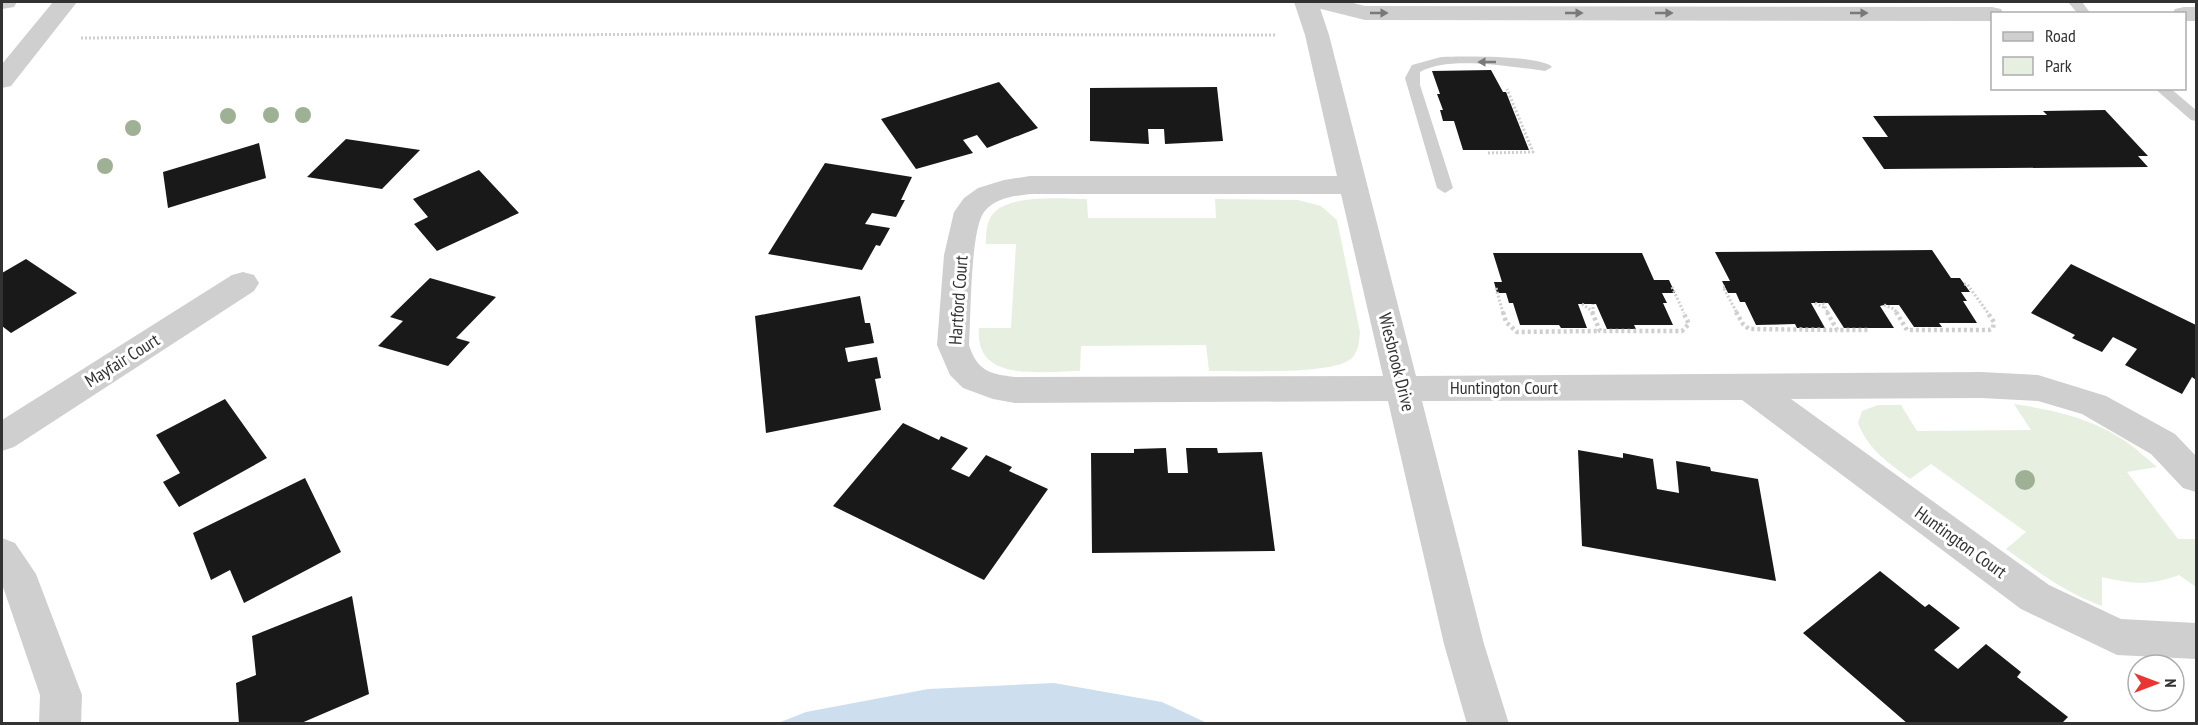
<svg xmlns="http://www.w3.org/2000/svg" width="2198" height="725" font-family="'PT Sans Narrow',sans-serif">
  <rect width="100%" height="100%" fill="#fff"/>
  <path fill="#e7efe1" d="M1087,199L1088,218H1216L1215,199L1298,200L1321,206L1337,220L1360,332C1359,341 1359,350 1352,358C1334,376 1237,370 1209,371L1206,345L1081,346L1080,371C1043,371 974,384 979,328H1011L1016,244H986C986,236 986,228 989,220C1001,192 1062,199 1087,199Z
    M2014,404C2054,410 2095,419 2128,443C2138,450 2147,459 2157,467L2127,472L2178,539H2196V587L2179,575C2149,586 2132,584 2102,577V606C2066,593 2037,571 2006,549L2026,532L1931,464L1910,479C1887,461 1869,451 1858,423L1862,411L1878,405H1901L1917,431L2031,430Z"/>
  <path fill="#cddfef" d="M1054,683L1162,702L1207,723H778L806,712L928,689Z"/>
  <path fill="#191919" d="M1491,70L1503,92H1506L1529,150H1463L1454,121H1443L1440,110H1443L1437,94H1440L1432,71Z
    M999,82L1038,128L987,148L977,135L963,140L973,153L916,169L881,119Z
    M1217,87L1223,141L1165,144L1164,129H1148L1149,144L1090,141V88Z
    M2105,110L2148,156H2138L2148,167L1884,169L1862,137H1888L1873,116L2047,115L2043,111Z
    M346,139L420,150L382,189L307,177Z
    M259,143L266,178L168,208L163,172Z
    M825,163L912,177L901,200H905L896,217L872,213L865,224L890,228L880,246L876,245L862,270L768,254Z
    M479,170L519,213L437,251L414,224L428,217L413,199Z
    M1932,250L1951,278H1960L1970,292H1961L1967,301H1963L1977,323H1939L1942,327H1914L1899,305H1884L1880,306L1894,328H1844L1828,303H1811L1825,328H1797L1795,324L1756,325L1745,302H1740L1736,293H1728L1722,281H1730L1715,252Z
    M1493,253H1642L1654,280H1669L1675,293H1662L1667,303H1663L1673,325H1634L1636,329H1607L1596,304H1578L1587,328H1561L1559,325H1520L1513,303H1509L1506,293H1497L1494,282H1502Z
    M26,259L77,293L11,333L2,326V273Z
    M2071,264L2196,325V380L2192,377L2182,394L2125,365L2137,349L2113,337L2102,352L2072,338L2075,335L2031,313Z
    M430,278L496,297L456,338L470,342L448,366L378,346L403,321L390,317Z
    M860,296L865,323H870L874,343L845,348L848,362L877,357L881,378L875,379L881,410L766,433L755,316Z
    M225,399L267,458L179,507L163,482L180,473L156,435Z
    M903,423L939,440L941,436L968,448L951,469L969,477L986,455L1012,467L1009,471L1048,489L984,580L833,506Z
    M1166,448L1168,473H1188L1186,448H1217L1218,453L1262,452L1275,551L1092,553L1091,453H1134V449Z
    M1578,450L1623,458V453L1653,459L1657,489L1679,493L1676,461L1710,467L1711,471L1758,479L1776,581L1582,546Z
    M305,478L341,552L244,603L230,570L211,580L193,533Z
    M1880,571L1925,607L1929,604L1960,628L1934,650L1958,669L1986,644L2021,672L2017,677L2068,717L2061,724H1908L1803,633Z
    M352,596L369,694L299,724H239L236,683L256,675L252,636Z"/>
  <g fill="none" stroke-linecap="round" stroke-linejoin="round">
    <path stroke="#cfcfcf" stroke-width="3" stroke-dasharray="2 2" stroke-linecap="butt" d="M81,38L692,34L1276,35
      M1488,153L1533,152L1507,89
      M1964,284H1967L1988,313
      M1672,287L1684,313
      M1725,287H1723L1737,313
      M1496,288L1503,313
      M1815,303L1825,308
      M1823,303L1828,313
      M1582,304L1592,311
      M1884,305L1894,309L1897,313
      M1593,313V304"/>
    <path stroke="#cfcfcf" stroke-width="4.5" stroke-dasharray="3 3" stroke-linecap="butt" d="M1503,312L1506,322L1517,332L1600,331
      M1592,312L1600,331H1682L1689,324L1683,312
      M1736,312L1743,324L1749,329L1837,330
      M1827,312L1837,330H1870
      M1896,312L1907,330H1989L1993,328L1994,322L1987,312"/>
    <path fill="#cfcfcf" fill-rule="evenodd" d="M2068,2H2082L2091,14H2078Z
      M1441,57C1460,56 1541,55 1552,67L1545,71C1514,67 1447,55 1420,72V85L1453,188L1445,193L1437,188L1405,78L1412,65Z
      M2154,88H2170L2196,110V121L2191,120Z"/>
    <path fill="#cfcfcf" fill-rule="evenodd" d="M53,2H77L11,86L2,88V64Z
      M1294,2H1318L1329,35L1416,376L1981,372L2038,375L2106,396L2175,434L2196,456V492L2183,488L2151,454L2082,414L2038,401L1981,398L1791,399L2049,585L2121,619L2196,623V659L2117,655L2021,609L1742,400L1422,401L1484,644L1509,724H1467L1444,644L1388,401L1015,403L993,399L963,388L950,375L937,345L944,255L954,212L964,198L978,188L1004,180L1030,176H1337L1305,35ZM1030,194H1341L1383,376L1015,377C990,374 977,371 969,345C971,318 970,231 984,212C995,198 1014,196 1030,194Z
      M243,272L254,275L259,283L254,291L14,447L2,451V420L232,275Z
      M2,538L15,543L36,574L82,695L81,724H39L40,695L2,584Z"/>
    <path fill="#cfcfcf" fill-rule="evenodd" d="M2,2H17L14,7L2,9Z
      M1310,2H1349L1365,6L1992,7L2001,9L2004,14H1992V21L1365,20L1313,7Z
      M2184,7H2196V21H2184V14H2172L2175,9Z"/>
  </g>
  <g fill="#9fb194">
    <circle cx="271" cy="115" r="8"/>
    <circle cx="303" cy="115" r="8"/>
    <circle cx="228" cy="116" r="8"/>
    <circle cx="133" cy="128" r="8"/>
    <circle cx="105" cy="166" r="8"/>
    <circle cx="2025" cy="480" r="10"/>
  </g>
  <defs><path id="oneway-solid" d="M-6-.8H1V-3.2L6.5 0L1 3.2V.8H-6Z" transform="scale(1.5)"/></defs>
  <g fill="#797979">
    <use href="#oneway-solid" transform="translate(1379 13)"/>
    <use href="#oneway-solid" transform="translate(1574 13)"/>
    <use href="#oneway-solid" transform="translate(1664 13)"/>
    <use href="#oneway-solid" transform="translate(1859 13)"/>
    <use href="#oneway-solid" transform="translate(1487 62) rotate(-180)"/>
  </g>
  <g text-anchor="middle" dominant-baseline="central" stroke-width="6" stroke-linejoin="round" paint-order="stroke">
    <g font-size="18" fill="#323232" stroke="#fff">
      <text transform="translate(958 300) rotate(-86)">Hartford Court</text>
      <text transform="translate(122 360) rotate(-32)">Mayfair Court</text>
      <text transform="translate(1397 362) rotate(76)">Wiesbrook Drive</text>
      <text x="1504" y="387">Huntington Court</text>
      <text transform="translate(1961 542) rotate(36)">Huntington Court</text>
    </g>
  </g>
  <rect width="2198" height="725" fill="none" stroke="#323232" stroke-width="6"/>
  <rect x="1991" y="12" width="195" height="78" fill="#ffffff" stroke="#adadad" stroke-width="1.5"/>
  <rect x="2003" y="32" width="30" height="9" fill="#cfcfcf" stroke="#adadad" stroke-width="1.5"/>
  <text x="2045" y="42" font-size="18" fill="#323232">Road</text>
  <rect x="2003" y="57" width="30" height="18" fill="#e7efe1" stroke="#adadad" stroke-width="1.5"/>
  <text x="2045" y="72" font-size="18" fill="#323232">Park</text>
  <g transform="translate(2156 683) rotate(90)"><circle r="28" fill="#ffffff" stroke="#adadad" stroke-width="1.5"/>
  <path d="M0-4.5L10 22L0 15L-10 22Z" fill="#eb3533"/>
  <text y="-9" font-size="16" font-weight="bold" text-anchor="middle" fill="#323232">N</text>
  </g>
</svg>
